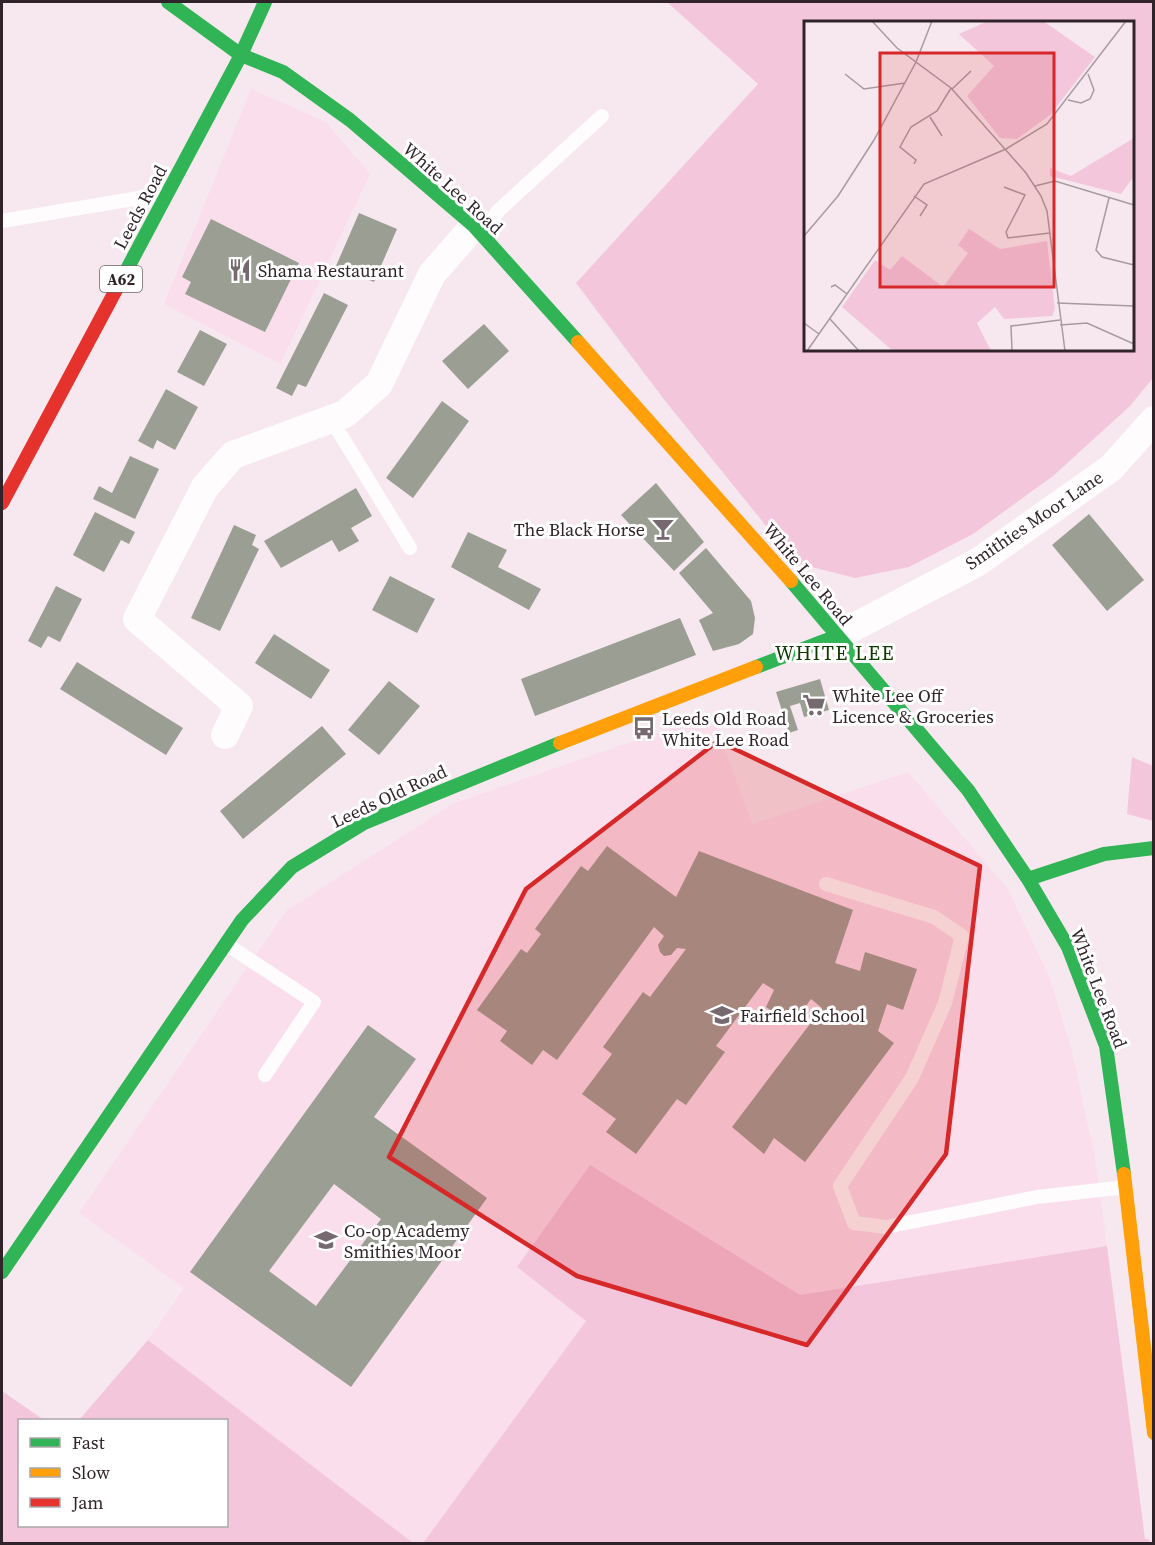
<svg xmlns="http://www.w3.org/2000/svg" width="1155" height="1545" font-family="'Source Serif 4',serif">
  <rect width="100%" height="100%" fill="#f7e8ef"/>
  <path fill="#fbdeec" d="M251,89L326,122L370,174L280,364L164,304Z
    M712,714L752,824L908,772L1008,889L1050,979L1072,1051L1094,1154L1107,1246L800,1295L590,1166L586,1321L423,1543L413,1544L148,1340L184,1288L79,1213L286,911L454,803Z"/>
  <path fill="#f3c6dc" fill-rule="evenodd" d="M667,2H1153V378L1130,406L1053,476L973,534L909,567L855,578L796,563L666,402L576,283L758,84ZM806,22H1132V350H806Z
    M1132,757L1153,766V821L1127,814Z
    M590,1165L800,1295L1107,1246L1145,1539H1149L1150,1543H423L586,1321L517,1267Z
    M148,1340L413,1543H2V1391L44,1420H20V1526H226V1420H79Z"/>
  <path fill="#9a9e93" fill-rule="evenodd" d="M359,213L397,229L374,282L336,266Z
    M211,219L299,263L265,332L185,294L191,282L182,277Z
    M324,293L348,305L306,387L298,384L292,396L276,388Z
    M484,324L509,351L468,389L442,361Z
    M200,330L227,344L204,386L177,372Z
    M166,389L198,407L175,450L157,440L153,449L138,441Z
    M442,401L469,421L413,498L386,478Z
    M130,456L159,469L135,519L93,499L99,486L112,493Z
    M656,483L704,542L674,571L621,515Z
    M356,488L372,516L351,528L359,541L339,552L332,540L281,568L264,541Z
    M95,512L135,532L129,544L121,540L104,572L73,555Z
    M1089,514L1144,580L1107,611L1052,545Z
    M234,525L256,535L252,545L259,549L220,631L191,618Z
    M468,532L507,550L498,567L541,589L529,610L451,567Z
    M706,548L751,601L755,618L753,634L739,644L713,651L699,620L713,613L679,573Z
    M390,576L435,599L417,633L372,610Z
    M56,586L82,599L60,642L48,636L41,648L28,641Z
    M680,618L696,655L535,716L521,679Z
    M274,634L330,670L311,699L255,663Z
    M77,662L183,728L166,755L60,689Z
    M820,679L829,710L804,717L800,703L790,706L798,730L789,733L776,692Z
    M389,681L420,706L379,755L348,730Z
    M322,726L346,754L243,839L220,811Z
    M607,846L676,897L699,851L853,910L835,963L860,971L865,952L917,969L903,1010L887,1004L878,1031L894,1043L805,1162L774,1138L764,1154L732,1127L822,1008L811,999L792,1025L766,1007L774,990L763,983L716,1046L725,1052L686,1105L677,1099L636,1154L606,1132L616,1119L582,1094L612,1054L603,1047L643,992L650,997L686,949L677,948L671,955L664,956L660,952L658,945L664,936L654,927L557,1060L543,1050L532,1065L500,1041L507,1031L477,1010L521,949L527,953L541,934L535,929L581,866L588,871Z
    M368,1025L416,1059L374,1117L487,1198L351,1387L190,1272ZM334,1184L381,1219L316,1306L269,1271Z"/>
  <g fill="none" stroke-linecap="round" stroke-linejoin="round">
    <path stroke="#fefcfd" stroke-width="14" d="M2,221L163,194
      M481,234L499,210L602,116
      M331,419L410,548
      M826,884L934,917L962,936L945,1003L912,1078L840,1186L854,1223L886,1227L1037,1197L1126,1187
      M226,944L314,1002L265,1075"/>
    <path stroke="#fefcfd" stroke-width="28" d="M837,636L978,562L1111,468L1154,420
      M225,735L239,706L137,619L205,487L233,455L345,414L379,384L432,274L474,226"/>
    <path stroke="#30b455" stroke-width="14" d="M168,2L241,55L283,72L350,120L474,226L578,342
      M117,288L241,55L265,2
      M791,581L968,790L1028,879L1068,947L1106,1046L1124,1174
      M756,667L837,636
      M1028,879L1104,854L1154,848
      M2,1272L242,920L292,867L364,823L560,743"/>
    <path stroke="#ff9f0a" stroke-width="14" d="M578,342L791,581
      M560,743L756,667
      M1124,1174L1154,1433"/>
    <path stroke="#e5322d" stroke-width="14" d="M2,503L117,288"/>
  </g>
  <path fill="#d62828" fill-opacity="0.2" stroke="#d62828" stroke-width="4.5" stroke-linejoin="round" d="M718,741L980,866L946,1154L807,1345L577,1276L389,1157L526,889Z"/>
  <defs>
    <g id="restaurant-bare" transform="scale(1.8)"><path d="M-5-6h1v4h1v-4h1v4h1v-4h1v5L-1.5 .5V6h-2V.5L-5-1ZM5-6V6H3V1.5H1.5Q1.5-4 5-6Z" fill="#76696f" stroke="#fff" stroke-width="2.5" paint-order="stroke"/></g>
    <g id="bar-bare" transform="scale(1.8)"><path d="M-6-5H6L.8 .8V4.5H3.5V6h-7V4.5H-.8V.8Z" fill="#76696f" stroke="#fff" stroke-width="2.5" paint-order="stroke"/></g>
    <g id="supermarket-bare" transform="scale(1.8)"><path d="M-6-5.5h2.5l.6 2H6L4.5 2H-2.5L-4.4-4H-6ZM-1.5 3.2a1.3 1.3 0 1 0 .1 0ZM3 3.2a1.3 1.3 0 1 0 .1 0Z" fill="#76696f" stroke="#fff" stroke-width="2.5" paint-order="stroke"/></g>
    <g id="bus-bare" transform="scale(1.8)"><path d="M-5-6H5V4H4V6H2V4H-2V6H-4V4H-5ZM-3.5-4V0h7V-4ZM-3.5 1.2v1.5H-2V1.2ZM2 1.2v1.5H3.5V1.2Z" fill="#76696f" stroke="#fff" stroke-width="2.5" paint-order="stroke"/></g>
    <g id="school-bare" transform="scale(1.8)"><path d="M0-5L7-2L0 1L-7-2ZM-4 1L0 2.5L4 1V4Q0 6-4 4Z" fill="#76696f" stroke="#fff" stroke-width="2.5" paint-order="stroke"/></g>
  </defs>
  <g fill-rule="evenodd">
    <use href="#restaurant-bare" x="240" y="270"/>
    <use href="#bar-bare" x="663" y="529"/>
    <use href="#supermarket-bare" x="814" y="705"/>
    <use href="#bus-bare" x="644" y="728"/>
    <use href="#school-bare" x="722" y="1015"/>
    <use href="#school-bare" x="326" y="1240"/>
  </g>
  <g text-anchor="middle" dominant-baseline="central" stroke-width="6" stroke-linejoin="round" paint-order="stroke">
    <rect fill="#fff" stroke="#6e666a" stroke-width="1.5" x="100" y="266" width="42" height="26" rx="4.5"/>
    <g font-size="16" font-weight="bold" fill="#30242a">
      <text x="121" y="279">A62</text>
    </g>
    <g font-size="18" fill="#30242a" stroke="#fff">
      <text transform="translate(453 188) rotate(42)">White Lee Road</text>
      <text transform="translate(140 207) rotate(-62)">Leeds Road</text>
      <text transform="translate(1034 520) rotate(-34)">Smithies Moor Lane</text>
      <text transform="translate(808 574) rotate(50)">White Lee Road</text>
      <text transform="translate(389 796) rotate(-25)">Leeds Old Road</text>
      <text transform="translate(1099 988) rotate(69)">White Lee Road</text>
    </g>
    <g font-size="18" fill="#30242a" stroke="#fff" text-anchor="start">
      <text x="258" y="270">Shama Restaurant</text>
      <text x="645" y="529" text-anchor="end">The Black Horse</text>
      <text x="832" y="695">White Lee Off<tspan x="832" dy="21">Licence &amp; Groceries</tspan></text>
      <text x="662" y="718">Leeds Old Road<tspan x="662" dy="21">White Lee Road</tspan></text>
      <text x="740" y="1015">Fairfield School</text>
      <text x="344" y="1230">Co-op Academy<tspan x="344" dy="21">Smithies Moor</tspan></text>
    </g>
    <g font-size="20" letter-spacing="1.5" fill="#0e3b00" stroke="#fff">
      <text x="835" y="653">WHITE LEE</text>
    </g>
  </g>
  <g transform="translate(804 21)">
    <rect width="330" height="330" fill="#f7e8ef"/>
    <path d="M184,0H239L291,36L246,94L213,118L196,117L163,75L190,45L155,13ZM330,117V155L317,173L246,155V147L267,155ZM165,208L196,228L243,220L251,288L248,295L200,298L191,286L173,302L187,330H89L38,286L71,239L86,249L98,235L139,266L164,232L154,224Z" fill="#f3c6dc"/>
    <path fill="none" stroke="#a79aa0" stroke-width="1.5" d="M68,0L93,27L147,67L222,152L237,175L243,190L261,330M41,53L60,68L101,62M148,68L167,50M264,79L277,82L286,78L290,69L284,53M126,96L138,115M110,143L112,139L96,126L107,106L133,90L147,67M231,165L251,160L330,184M200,166L221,174L202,211L204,217L246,212M110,175L123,184L116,195M305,177L292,229L298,236L330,244M0,215L34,175L70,119L112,41L128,0M27,266L31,264L43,273M253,282L330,285M26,298L55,330M0,302L15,313M256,304L283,302L330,323M208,329L207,305L256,299M3,330L120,163L202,128L243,103L322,0"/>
    <path fill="#d62828" fill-opacity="0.15" stroke="#d62828" stroke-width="3" d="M76,32H250V266H76Z"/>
    <rect width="330" height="330" fill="none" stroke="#30242a" stroke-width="3"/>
  </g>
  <rect width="1155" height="1545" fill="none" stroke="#30242a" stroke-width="6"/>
  <rect x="18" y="1419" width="210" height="108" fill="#ffffff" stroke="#aca7aa" stroke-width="1.5"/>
  <rect x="30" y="1438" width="30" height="9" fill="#30b455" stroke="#aca7aa" stroke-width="1.5"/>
  <text x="72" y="1449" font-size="18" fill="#30242a">Fast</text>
  <rect x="30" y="1468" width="30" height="9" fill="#ff9f0a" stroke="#aca7aa" stroke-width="1.5"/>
  <text x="72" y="1479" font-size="18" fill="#30242a">Slow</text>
  <rect x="30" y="1498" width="30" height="9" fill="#e5322d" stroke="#aca7aa" stroke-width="1.5"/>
  <text x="72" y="1509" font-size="18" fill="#30242a">Jam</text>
</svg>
